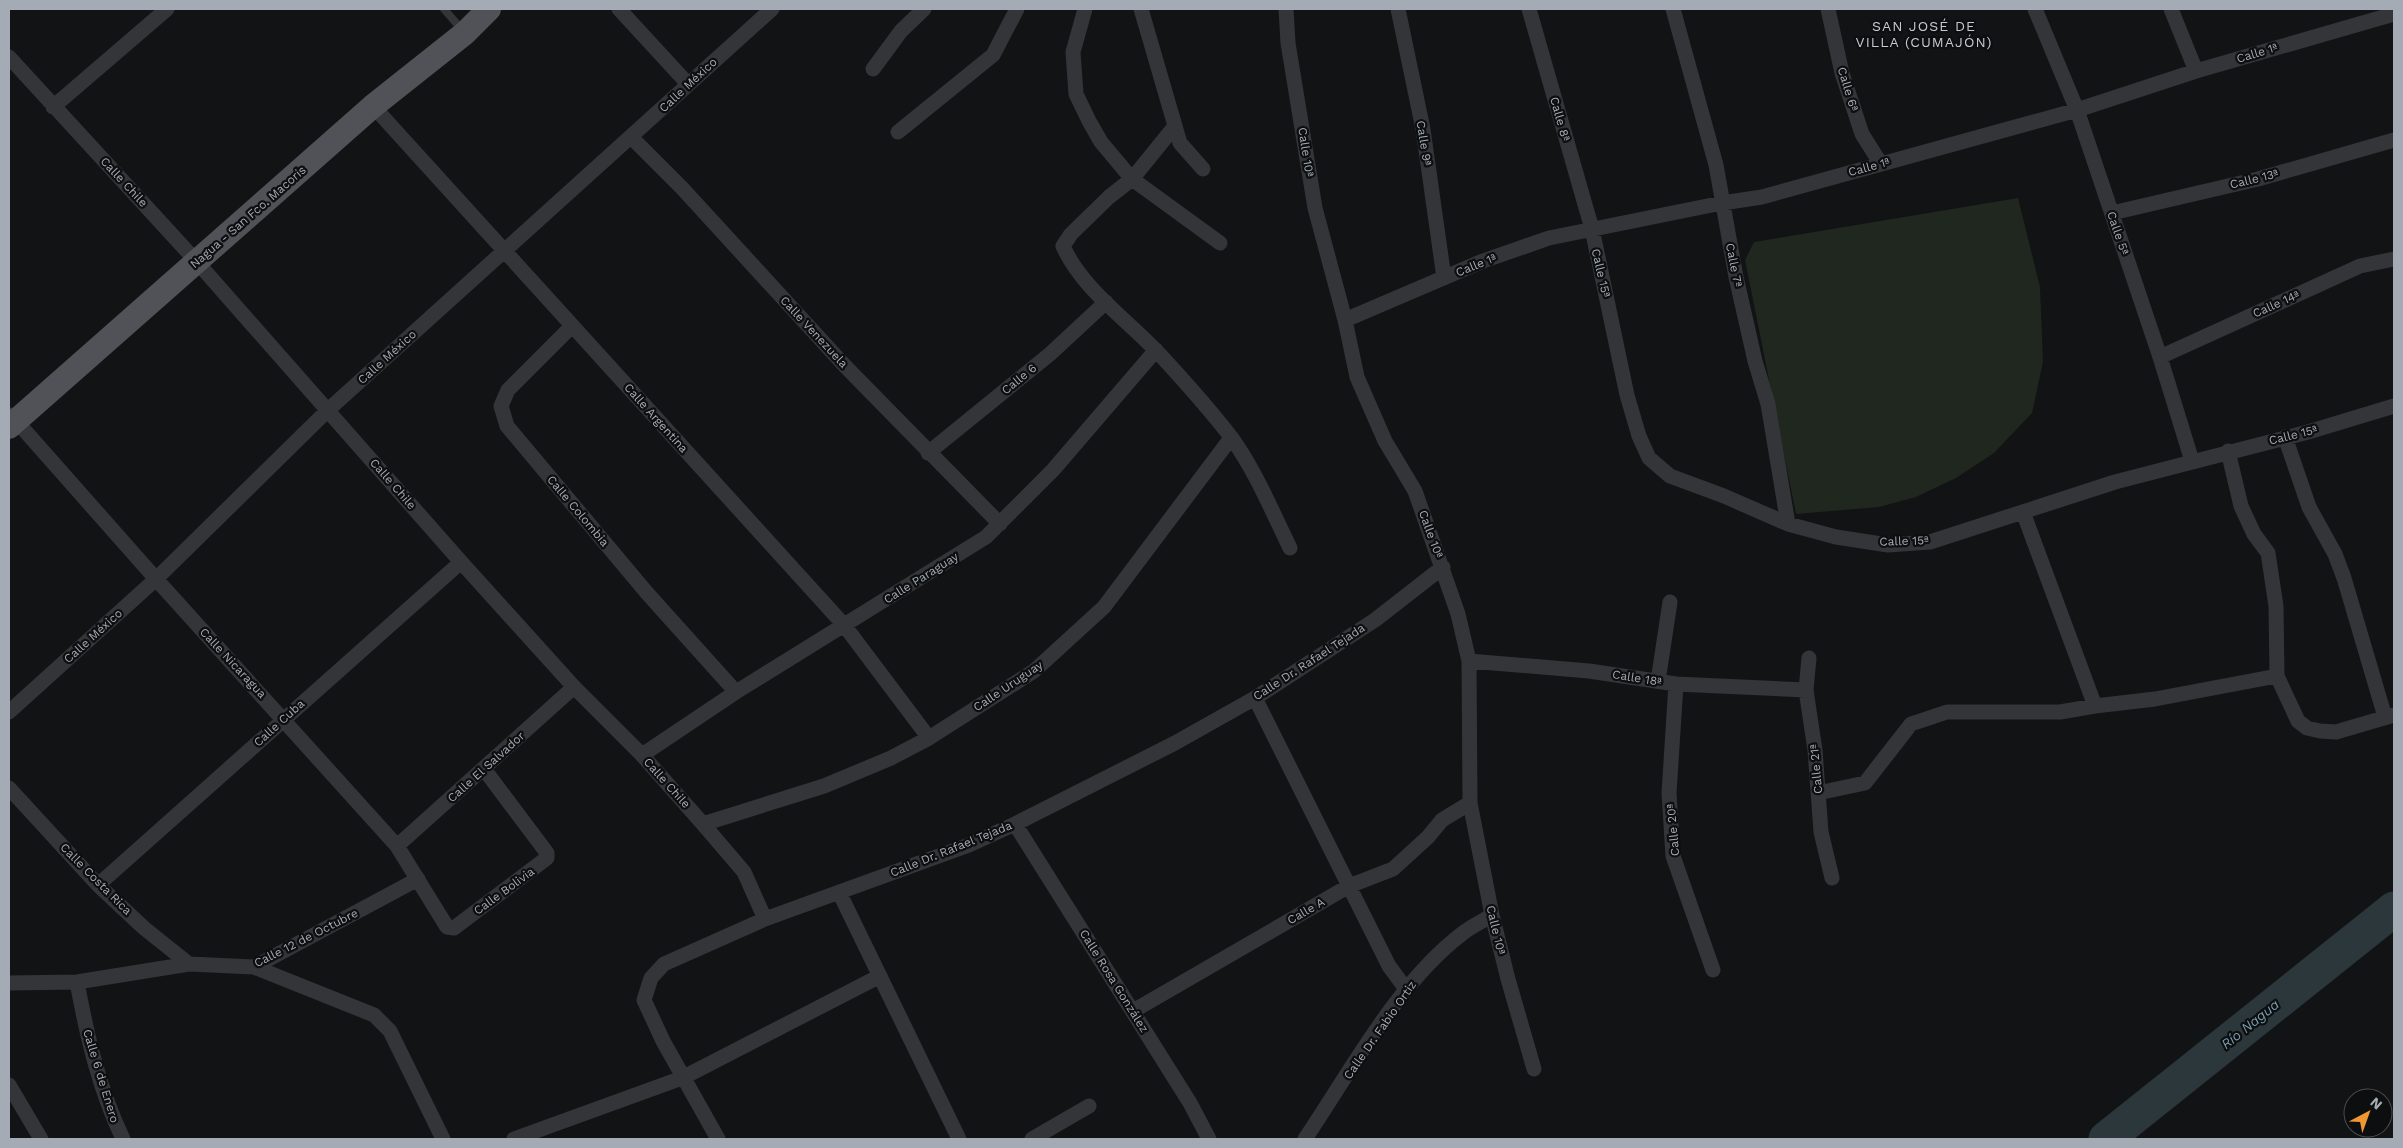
<svg xmlns="http://www.w3.org/2000/svg" width="2403" height="1148" font-family="'Work Sans',sans-serif">
  <rect width="100%" height="100%" fill="#121314"/>
  <path fill="#1f271f" d="M2018,198L2040,287L2043,362L2032,413L1994,453L1956,478L1916,497L1879,507L1796,514L1745,260L1754,242Z"/>
  <g fill="none" stroke-linecap="round" stroke-linejoin="round">
    <path stroke="#2c373c" stroke-width="35" d="M2106,1139L2394,909"/>
    <path stroke="#333539" stroke-width="8" d="M444,9L464,32"/>
    <path stroke="#333539" stroke-width="15" d="M619,9L688,84
      M1085,9L1073,52L1076,94L1089,121L1101,142L1132,179L1220,243
      M1141,9L1180,143L1203,169
      M1286,9L1288,43L1315,208L1345,320L1357,377L1385,441L1415,491L1458,614L1469,661L1470,803L1492,915L1508,979L1534,1069
      M1398,9L1423,129L1444,278
      M1529,9L1592,229L1627,395L1639,436L1649,458L1670,476L1724,496L1788,524L1836,537L1888,545L1930,542L2115,482L2308,432L2394,406
      M1673,9L1716,165L1736,277L1755,361L1768,404L1788,524
      M1828,9L1842,73L1862,134L1881,164
      M2035,9L2077,110L2160,357L2192,461
      M2171,9L2196,71
      M9,57L197,262L461,562L574,687L642,755L703,824L744,872L765,919
      M873,69L901,31L924,9
      M373,106L844,625L929,738
      M53,107L167,9
      M1175,126L1132,179L1109,197L1071,234L1063,246C1082,290 1132,323 1164,359C1187,384 1210,410 1231,437C1255,470 1272,511 1290,548
      M898,132L993,55L1017,9
      M631,137L682,188L845,366L1000,524
      M2112,213L2258,179L2394,140
      M1345,320L1483,261L1549,238L1722,203L1762,197L2077,110L2196,71L2394,14
      M572,326L508,390L501,406L507,426L647,593L736,692
      M2160,357L2360,266L2394,259
      M11,415L156,579L397,846L447,927L454,928L547,858V853L484,769
      M2285,437L2309,507L2335,554L2344,578L2385,717
      M2228,451L2241,506L2254,534L2268,553L2276,606L2277,676L2298,721L2307,728L2320,731L2336,732L2394,715
      M928,453L1050,354L1106,302
      M2023,512L2095,706
      M1809,658L1806,690L1815,750L1821,832L1832,878
      M1469,661L1589,671L1676,684L1806,690
      M1658,681L1670,602
      M1676,684L1669,793L1673,856L1713,970
      M1255,698L1389,966L1406,989
      M9,712L156,579L328,410L772,9
      M642,755L736,692L986,537L1053,470L1156,350
      M9,788L98,885L144,928L189,964
      M1818,793L1865,783L1911,724L1947,712H2060L2095,706L2155,699L2277,676
      M703,824L824,786L891,758L929,738L1034,671L1104,607L1231,438
      M1015,824L1190,1103L1209,1139
      M397,846L574,687
      M98,885L461,562
      M839,892L959,1139
      M254,967L374,1015L390,1031L443,1139
      M77,982C87,1036 99,1089 123,1139
      M9,983L77,982L189,964L254,967L418,879
      M1133,1011L1349,886L1393,869L1428,837L1442,820L1470,803
      M9,1085L41,1139
      M514,1139L682,1078L880,976
      M718,1139L663,1041L644,1000L651,978L664,964L765,919L969,845L1015,824L1175,743L1255,698L1375,620L1443,567
      M1032,1139L1089,1106
      M1305,1139C1351,1071 1397,983 1463,933C1472,926 1483,921 1492,915"/>
    <path stroke="#505258" stroke-width="24" d="M9,427L373,106L465,33L489,9"/>
  </g>
  <g text-anchor="middle" dominant-baseline="central" stroke-width="4.5" stroke-linejoin="round" paint-order="stroke">
    <g font-size="12" fill="#a4abb4" stroke="#0d0e0f">
      <text transform="translate(2257 53) rotate(-17)">Calle 1ª</text>
      <text transform="translate(688 85) rotate(-43)">Calle México</text>
      <text transform="translate(1848 89) rotate(73)">Calle 6ª</text>
      <text transform="translate(1560 119) rotate(74)">Calle 8ª</text>
      <text transform="translate(1424 143) rotate(81)">Calle 9ª</text>
      <text transform="translate(1306 152) rotate(81)">Calle 10ª</text>
      <text transform="translate(1869 167) rotate(-15)">Calle 1ª</text>
      <text transform="translate(2254 179) rotate(-14)">Calle 13ª</text>
      <text transform="translate(124 182) rotate(47)">Calle Chile</text>
      <text transform="translate(248 217) rotate(-41)">Nagua - San Fco. Macorís</text>
      <text transform="translate(2118 233) rotate(71)">Calle 5ª</text>
      <text transform="translate(1476 265) rotate(-22)">Calle 1ª</text>
      <text transform="translate(1734 265) rotate(79)">Calle 7ª</text>
      <text transform="translate(1601 273) rotate(77)">Calle 15ª</text>
      <text transform="translate(2276 304) rotate(-24)">Calle 14ª</text>
      <text transform="translate(814 332) rotate(47)">Calle Venezuela</text>
      <text transform="translate(387 357) rotate(-42)">Calle México</text>
      <text transform="translate(1019 379) rotate(-39)">Calle 6</text>
      <text transform="translate(656 418) rotate(48)">Calle Argentina</text>
      <text transform="translate(2293 435) rotate(-14)">Calle 15ª</text>
      <text transform="translate(393 484) rotate(49)">Calle Chile</text>
      <text transform="translate(578 511) rotate(50)">Calle Colombia</text>
      <text transform="translate(1431 534) rotate(70)">Calle 10ª</text>
      <text transform="translate(1904 541) rotate(-2)">Calle 15ª</text>
      <text transform="translate(921 578) rotate(-32)">Calle Paraguay</text>
      <text transform="translate(93 636) rotate(-42)">Calle México</text>
      <text transform="translate(1309 662) rotate(-33)">Calle Dr. Rafael Tejada</text>
      <text transform="translate(233 663) rotate(47)">Calle Nicaragua</text>
      <text transform="translate(1637 678) rotate(9)">Calle 18ª</text>
      <text transform="translate(1008 686) rotate(-34)">Calle Uruguay</text>
      <text transform="translate(279 723) rotate(-42)">Calle Cuba</text>
      <text transform="translate(486 767) rotate(-42)">Calle El Salvador</text>
      <text transform="translate(1816 769) rotate(-95)">Calle 21ª</text>
      <text transform="translate(667 783) rotate(48)">Calle Chile</text>
      <text transform="translate(1673 830) rotate(-95)">Calle 20ª</text>
      <text transform="translate(951 849) rotate(-22)">Calle Dr. Rafael Tejada</text>
      <text transform="translate(96 879) rotate(45)">Calle Costa Rica</text>
      <text transform="translate(504 891) rotate(-36)">Calle Bolivia</text>
      <text transform="translate(1306 911) rotate(-30)">Calle A</text>
      <text transform="translate(1496 930) rotate(77)">Calle 10ª</text>
      <text transform="translate(306 938) rotate(-27)">Calle 12 de Octubre</text>
      <text transform="translate(1114 981) rotate(58)">Calle Rosa González</text>
      <text transform="translate(1380 1030) rotate(-55)">Calle Dr. Fabio Ortiz</text>
      <text transform="translate(101 1076) rotate(73)">Calle 6 de Enero</text>
    </g>
    <g font-size="14" letter-spacing="1" fill="#c5c9d0" stroke="#0d0e0f">
      <text x="1924" y="26">SAN JOSÉ DE<tspan x="1924" dy="16">VILLA (CUMAJÓN)</tspan></text>
    </g>
    <g font-size="14" font-style="italic" fill="#7b9daf" stroke="#0d0e0f">
      <text transform="translate(2250 1024) rotate(-39)">Río Nagua</text>
    </g>
  </g>
  <rect width="2403" height="1148" fill="none" stroke="#a4abb4" stroke-width="20"/>
  <g transform="translate(2368 1113) rotate(41)"><circle r="24" fill="#0d0e0f" stroke="#494d51"/>
  <path d="M0-4L9 19L0 12L-9 19Z" fill="#ed9832"/>
  <text y="-8" font-size="14" font-weight="bold" text-anchor="middle" fill="#a4abb4">N</text>
  </g>
</svg>
